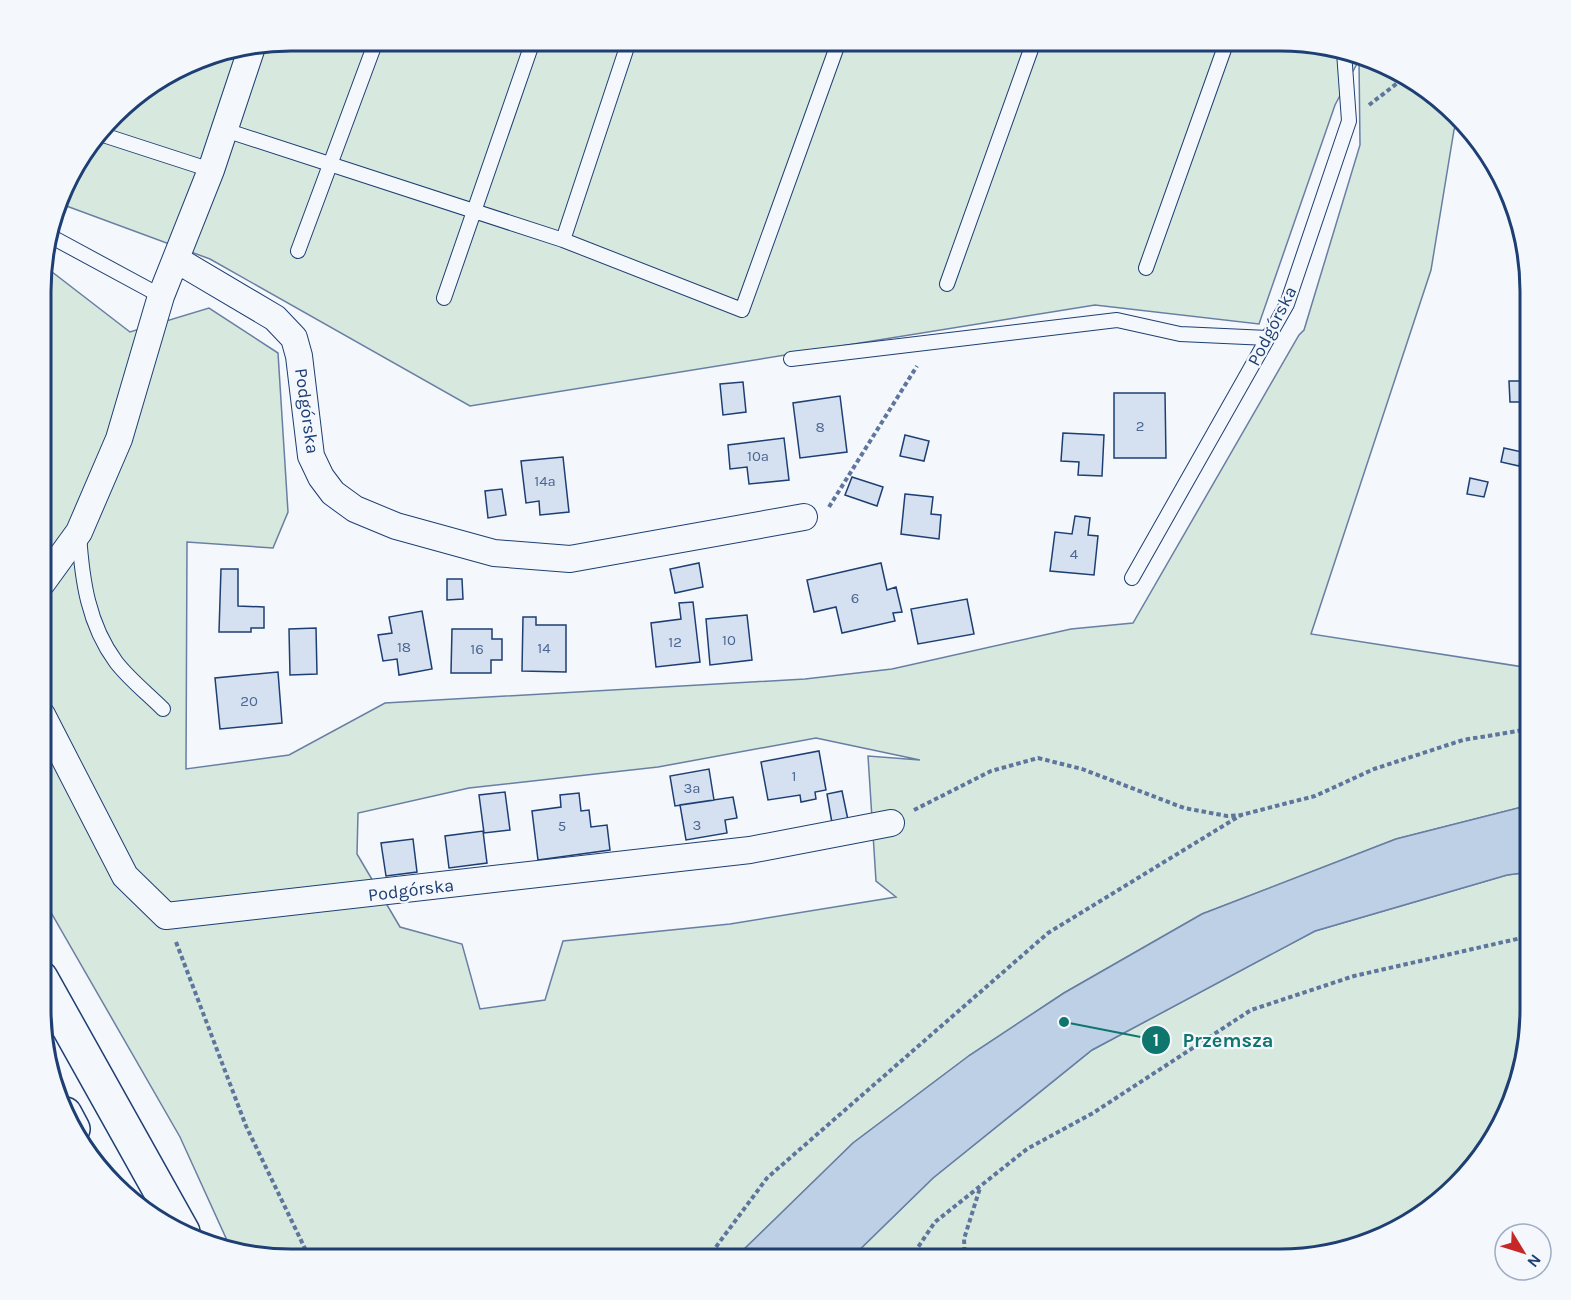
<svg xmlns="http://www.w3.org/2000/svg" width="1571" height="1300" font-family="Karla,sans-serif">
  <rect width="100%" height="100%" fill="#f4f7fb"/>
  <path fill="#d7e8df" stroke="#687fa3" stroke-width="1.5" fill-rule="evenodd" d="M291,41H1296L1376,60L1460,117L1454,130L1431,270L1311,634L1530,668V805L1396,839L1202,914L1064,993L970,1055L853,1143L734,1259H275L231,1249L180,1137L41,895L43,265L130,332L209,308L278,353L288,512L273,548L187,542L186,769L289,755L385,703L805,679L892,669L1071,629L1133,623L1299,335L1304,330L1360,145L1359,60L1335,105L1259,324L1095,305L470,406L210,259L61,204L74,166L126,102L210,54ZM816,738L920,760L868,756L876,881L896,897L730,924L563,941L545,1000L480,1009L462,944L400,927L357,854L358,813L469,788L658,767Z
    M1530,872V1026L1511,1105L1457,1186L1376,1240L1280,1259H850L933,1178L1092,1050L1315,931L1507,875Z"/>
  <path fill="#bed0e5" stroke="#687fa3" stroke-width="1.5" d="M1530,805V872L1507,875L1315,931L1092,1050L933,1178L850,1259H734L853,1143L970,1055L1064,993L1202,914L1396,839Z"/>
  <path fill="#d5e0f0" stroke="#1d3f73" stroke-width="1.5" d="M1509,381H1530V402H1510Z
    M743,382L746,412L723,415L720,384Z
    M1114,393H1165L1166,458H1114Z
    M840,396L847,452L800,458L793,403Z
    M1530,423V454L1525,453Z
    M1063,433L1104,435L1102,476L1078,475L1079,462L1061,461Z
    M905,435L929,441L924,461L900,456Z
    M784,438L789,480L749,484L747,467L730,469L728,445Z
    M1504,448L1522,452L1519,466L1501,462Z
    M563,457L569,512L540,515L539,501L526,503L521,461Z
    M852,477L883,487L877,506L845,495Z
    M1470,478L1488,482L1484,497L1467,494Z
    M502,489L506,515L488,518L485,491Z
    M905,494L933,497L931,514L941,515L939,539L901,534Z
    M1075,516L1090,518L1088,535L1098,536L1094,575L1050,571L1055,532L1072,534Z
    M699,563L703,587L675,593L670,569Z
    M881,563L887,590L896,587L902,612L893,613L895,621L842,633L836,607L814,612L807,580Z
    M221,569H238V606L264,607V628H251V632H219Z
    M447,579H462L463,599L447,600Z
    M967,599L974,634L918,644L911,609Z
    M693,602L700,662L656,667L651,623L681,619L679,603Z
    M422,611L432,669L399,675L397,659L383,661L378,635L392,633L389,617Z
    M747,615L752,660L710,665L706,619Z
    M523,617H536V625H566V672L522,671Z
    M316,628L317,674L290,675L289,629Z
    M452,629H492V639H502V660H491V673H451Z
    M278,672L282,723L220,729L215,678Z
    M819,751L826,790L815,792L816,799L801,802L800,795L768,800L761,762Z
    M709,769L714,800L675,806L670,776Z
    M842,791L848,820L832,823L827,794Z
    M505,792L510,830L484,833L479,795Z
    M579,793L581,811L589,810L591,827L607,825L610,850L538,860L532,811L561,807L560,795Z
    M733,797L737,818L725,820L727,833L686,840L680,805Z
    M483,831L487,863L449,868L445,836Z
    M413,839L417,872L386,876L381,843Z"/>
  <g fill="none" stroke-linecap="round" stroke-linejoin="round">
    <g stroke="#1d3f73" stroke-width="16">
      <path id="service" d="M225,130L563,240L742,310L839,41
        M100,134L211,170
        M50,236L161,296
        M563,240L629,41
        M298,251L376,41
        M1146,268L1227,41
        M947,284L1034,41
        M444,298L533,41
        M791,359L1117,320L1180,334L1268,338
        M79,534C82,580 88,624 116,662C129,679 148,694 163,709
        M1132,578L1287,304L1349,121L1344,52"/>
    </g>
    <g stroke="#1d3f73" stroke-width="28">
      <path id="minor" d="M177,260L275,318L294,338L299,356L311,456L321,477L333,493L355,509L396,526L494,553L570,559L804,517
        M42,583L79,532L119,439L161,296L211,170L252,47
        M42,715L125,876L166,916L750,850L891,823"/>
    </g>
    <g stroke="#1d3f73" stroke-width="36">
      <path id="motorway" d="M41,978L183,1232
        M65,1114L73,1129"/>
    </g>
    <path stroke="#5e769c" stroke-width="4" stroke-dasharray="4.5 3" stroke-linecap="butt" d="M1369,105L1404,78
      M829,507L917,366
      M914,810L991,771L1038,758L1082,769L1184,808L1227,816L1241,815L1315,796L1374,769L1463,740L1530,729
      M176,942L246,1126L310,1259
      M707,1259L767,1178L1048,933L1241,815
      M910,1259L935,1222L1027,1149L1093,1113L1251,1010L1354,976L1530,936
      M965,1259L964,1239L980,1188"/>
    <use href="#service" stroke="#f4f7fb" stroke-width="14"/>
    <use href="#minor" stroke="#f4f7fb" stroke-width="26"/>
    <use href="#motorway" stroke="#f4f7fb" stroke-width="33"/>
  </g>
  <g text-anchor="middle" dominant-baseline="central" stroke-width="4.5" stroke-linejoin="round" paint-order="stroke">
    <g font-size="15" fill="#4b6792">
      <text x="1140" y="426">2</text>
      <text x="820" y="427">8</text>
      <text x="758" y="456">10a</text>
      <text x="545" y="481">14a</text>
      <text x="1074" y="554">4</text>
      <text x="855" y="598">6</text>
      <text x="729" y="640">10</text>
      <text x="675" y="642">12</text>
      <text x="404" y="647">18</text>
      <text x="544" y="648">14</text>
      <text x="477" y="649">16</text>
      <text x="249" y="701">20</text>
      <text x="794" y="776">1</text>
      <text x="692" y="788">3a</text>
      <text x="697" y="825">3</text>
      <text x="562" y="826">5</text>
    </g>
    <g font-size="18" fill="#1d3f73" stroke="#f4f7fb">
      <text transform="translate(1272 326) rotate(-63)">Podgórska</text>
      <text transform="translate(307 411) rotate(82)">Podgórska</text>
      <text transform="translate(411 890) rotate(-7)">Podgórska</text>
    </g>
  </g>
  <path d="M0 0H1571V1300H0ZM291 51H1280A240 240 0 0 1 1520 291V1009A240 240 0 0 1 1280 1249H291A240 240 0 0 1 51 1009V291A240 240 0 0 1 291 51Z" fill="#f4f7fb" fill-rule="evenodd"/>
  <path fill="none" stroke="#1d3f73" stroke-width="3" d="M291 51H1280A240 240 0 0 1 1520 291V1009A240 240 0 0 1 1280 1249H291A240 240 0 0 1 51 1009V291A240 240 0 0 1 291 51Z"/>
  <path fill="none" stroke="#0f766e" stroke-width="2" d="M1064 1022L1156 1040"/>
  <g fill="#0f766e" stroke="#f4f7fb" stroke-width="2">
    <circle cx="1064" cy="1022" r="6"/>
    <circle cx="1156" cy="1040" r="15"/>
  </g>
  <g font-size="18" text-anchor="middle" font-weight="bold" fill="#fff">
    <text x="1156" y="1046">1</text>
  </g>
  <g font-size="20" text-anchor="middle" font-weight="bold" fill="#0f766e" stroke="#f4f7fb" stroke-width="4.5" stroke-linejoin="round" paint-order="stroke">
    <text x="1228" y="1047">Przemsza</text>
  </g>
  <g transform="translate(1523 1252) rotate(128)"><circle r="28" fill="#f4f7fb" stroke="#9eadc5" stroke-width="1.5"/>
  <path d="M0-4.5L10 22L0 15L-10 22Z" fill="#c62828"/>
  <text y="-9" font-size="16" font-weight="bold" text-anchor="middle" fill="#1d3f73">N</text>
  </g>
</svg>
